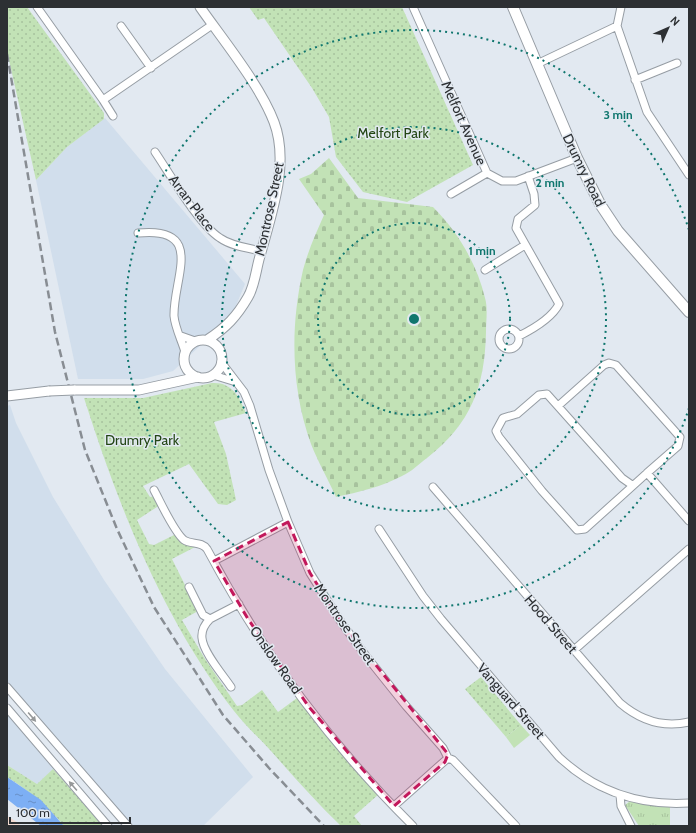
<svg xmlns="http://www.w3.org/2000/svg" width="696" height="833" font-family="Cabin,sans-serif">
  <defs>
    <pattern id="grass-tufts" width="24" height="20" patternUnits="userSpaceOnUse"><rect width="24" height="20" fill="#c2e2b6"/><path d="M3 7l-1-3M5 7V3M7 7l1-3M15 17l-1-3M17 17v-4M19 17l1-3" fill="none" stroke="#a7c29d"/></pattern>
    <pattern id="cemetery-stones" width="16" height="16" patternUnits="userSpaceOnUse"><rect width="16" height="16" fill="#c2e2b6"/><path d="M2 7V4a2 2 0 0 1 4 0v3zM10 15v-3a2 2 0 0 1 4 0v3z" fill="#a7c29d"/></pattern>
    <pattern id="park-dots" width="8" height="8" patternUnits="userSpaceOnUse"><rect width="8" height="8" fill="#c2e2b6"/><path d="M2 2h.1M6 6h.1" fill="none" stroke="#a7c29d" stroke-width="1.8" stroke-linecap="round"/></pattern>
    <pattern id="water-ripples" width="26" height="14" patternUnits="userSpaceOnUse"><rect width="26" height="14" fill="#7daff4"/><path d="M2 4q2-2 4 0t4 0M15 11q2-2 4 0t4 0" fill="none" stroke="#678fc6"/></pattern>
  </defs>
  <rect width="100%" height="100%" fill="#e2e9f1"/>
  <path fill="#d1deec" d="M105,118L245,284L235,308L219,328L173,371L143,379H78L36,180L67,147Z
    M10,405L16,423L53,497L104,580L165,669L253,777L203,826H128L7,687V406Z
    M7,708L56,767L37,784L7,765Z"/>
  <path fill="#f1d9cf" d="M7,816L17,822L21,826H7Z"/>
  <path fill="url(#grass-tufts)" d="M630,801L670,807V826H639L625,805Z"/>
  <path fill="url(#cemetery-stones)" d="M329,158L358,198L433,207C458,232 477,264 485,298C488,308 486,321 486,332C485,386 471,424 427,458C419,464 411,472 402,476C381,487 359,492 336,497C328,479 318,462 311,444C291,389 290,327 303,270C308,251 316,233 324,215L299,179L311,174Z"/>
  <path fill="url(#park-dots)" d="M7,7H27L104,113V119L67,147L36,180L7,51Z
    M249,7H402L473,165L407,202L363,192L336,157L329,117L312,88L264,18L258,20Z
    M212,383C232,382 239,396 246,413L214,422L226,454L236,500L227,505L218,504L189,464L143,486L150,497L155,496L160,505L137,520L149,544L154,545L176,534L197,546L172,559L198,611L182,620L205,659L237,706L242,705L262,690L278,712L297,698L379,794L354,816L362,826H341C316,802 294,777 271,751C259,738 245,725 234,711C163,619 119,508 84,398H143Z
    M481,677L521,725L506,737L465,689Z
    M7,765L37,784L53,769L103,826H64C48,806 29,791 7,777Z"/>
  <path fill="#c2e2b6" d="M521,725L530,735L514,748L506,737Z"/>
  <path fill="url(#water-ripples)" d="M7,777L41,800L64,826H41L7,799Z"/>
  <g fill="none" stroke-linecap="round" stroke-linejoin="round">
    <g stroke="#969da4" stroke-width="9">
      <path id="minor" d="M37,7L103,100L212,25
        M413,7L487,173L502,181H516L577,158
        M621,7L617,26L647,112L689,175
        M121,26L151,68
        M537,64L617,26
        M635,80L677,63
        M103,100L113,116
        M155,152C170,174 199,225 220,238C231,246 248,248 261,251
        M451,194L487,173
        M138,233C206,226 173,278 174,316C175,328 182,341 185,352
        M485,270L525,245
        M499 339a10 10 0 1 1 20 0a10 10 0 1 1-20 0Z
        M181,336L195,341
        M519,336C533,329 552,318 559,304L516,228L518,219L535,205L534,194L528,176
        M221,362L244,392L250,406L269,470L288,522L310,573L341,622L366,656L406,706L443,748L448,758L453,760L516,826
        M213,375L236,382
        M558,406L604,365L609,363L616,365L680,437L678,446L647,473
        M632,485L622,478L547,394L539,395L517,414L503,418L496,431L499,437L542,491L577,530L585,529L647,473L689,521
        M433,487L620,703C641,721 663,728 689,722
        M154,490C161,503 174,532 184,540C192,545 201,541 207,549C261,650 331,745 413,826
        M379,529L423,596L441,619L559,757C595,791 640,806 689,803
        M214,561L288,522
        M189,587L203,615L210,619L239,604
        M210,619C205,624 201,630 202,638C203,652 223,675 231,687
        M574,650L689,549
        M7,687L128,826
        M7,708L108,826
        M620,795L621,806L631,826
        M394,806L448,758"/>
    </g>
    <g stroke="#969da4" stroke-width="11">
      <path id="tertiary" d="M200,7C223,40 260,85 274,122C290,164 271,215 260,256C256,269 255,285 248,297C237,316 226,328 207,340
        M184 359a19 19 0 1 1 38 0a19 19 0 1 1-38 0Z
        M74,390H139L198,377
        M7,396L49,391"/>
    </g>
    <g stroke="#969da4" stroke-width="12">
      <path id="secondary" d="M513,7L577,158L600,204L618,231L689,312"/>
    </g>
    <use href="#minor" stroke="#fff" stroke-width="7"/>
    <use href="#tertiary" stroke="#fff" stroke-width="9"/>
    <use href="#secondary" stroke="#fff" stroke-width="10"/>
    <path stroke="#888d93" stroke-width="2.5" stroke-dasharray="8 4" stroke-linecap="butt" d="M7,54L55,332L85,450L117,529L154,607L223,715L269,768L324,826"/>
    <g stroke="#969da4" stroke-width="11" stroke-linecap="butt">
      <path id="tertiary-bridge" d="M49,391L74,390"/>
    </g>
    <use href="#tertiary-bridge" stroke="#fff" stroke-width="9"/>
  </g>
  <defs><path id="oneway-solid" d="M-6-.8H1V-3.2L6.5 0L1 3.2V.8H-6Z"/></defs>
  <g fill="#969899">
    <use href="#oneway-solid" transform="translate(32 717) rotate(50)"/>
    <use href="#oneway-solid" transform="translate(73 786) rotate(-131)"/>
  </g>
  <path fill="#c2185b" fill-opacity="0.2" stroke="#c2185b" stroke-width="3" stroke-dasharray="8 5" stroke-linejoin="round" d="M288,522L310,573L341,622L448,754L445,762L394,806L309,707L248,619L214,561Z"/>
  <g fill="none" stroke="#0f766e" stroke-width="2" stroke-dasharray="2 4">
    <circle cx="414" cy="319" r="96"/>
    <circle cx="414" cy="319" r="192"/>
    <path d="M689 408A289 289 0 1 1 689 230"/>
  </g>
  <g text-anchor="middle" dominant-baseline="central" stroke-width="3" stroke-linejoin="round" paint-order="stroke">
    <g font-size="14" fill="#2d3033" stroke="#e2e9f1">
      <text transform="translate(464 123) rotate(66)">Melfort Avenue</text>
      <text transform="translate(584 170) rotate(64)">Drumry Road</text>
      <text transform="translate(192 203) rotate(53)">Arran Place</text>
      <text transform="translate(269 209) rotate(-78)">Montrose Street</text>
      <text transform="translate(345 624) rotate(55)">Montrose Street</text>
      <text transform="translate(551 624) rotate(49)">Hood Street</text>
      <text transform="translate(276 660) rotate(55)">Onslow Road</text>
      <text transform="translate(511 701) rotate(49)">Vanguard Street</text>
    </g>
    <g font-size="14" fill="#234615" stroke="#e2e9f1">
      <text x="393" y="133">Melfort Park</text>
      <text x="142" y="440">Drumry Park</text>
    </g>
  </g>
  <circle cx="414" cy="319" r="6" fill="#0f766e" stroke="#e2e9f1" stroke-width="2"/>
  <g font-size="12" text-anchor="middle" font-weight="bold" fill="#0f766e" stroke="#e2e9f1" stroke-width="3" stroke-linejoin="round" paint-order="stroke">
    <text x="618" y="119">3 min</text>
    <text x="550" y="187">2 min</text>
    <text x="482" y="255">1 min</text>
  </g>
  <rect width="696" height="833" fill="none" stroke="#2d3033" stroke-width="16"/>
  <g transform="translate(668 28) rotate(45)" stroke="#e2e9f1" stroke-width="3" paint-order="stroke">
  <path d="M0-3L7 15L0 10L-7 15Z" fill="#2d3033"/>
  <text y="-6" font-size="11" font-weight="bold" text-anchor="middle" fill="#2d3033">N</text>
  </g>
  <path d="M10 817v6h120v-6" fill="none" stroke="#2d3033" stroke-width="2"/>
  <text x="16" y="817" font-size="12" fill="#2d3033" stroke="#e2e9f1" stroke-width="3" paint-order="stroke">100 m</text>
</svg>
